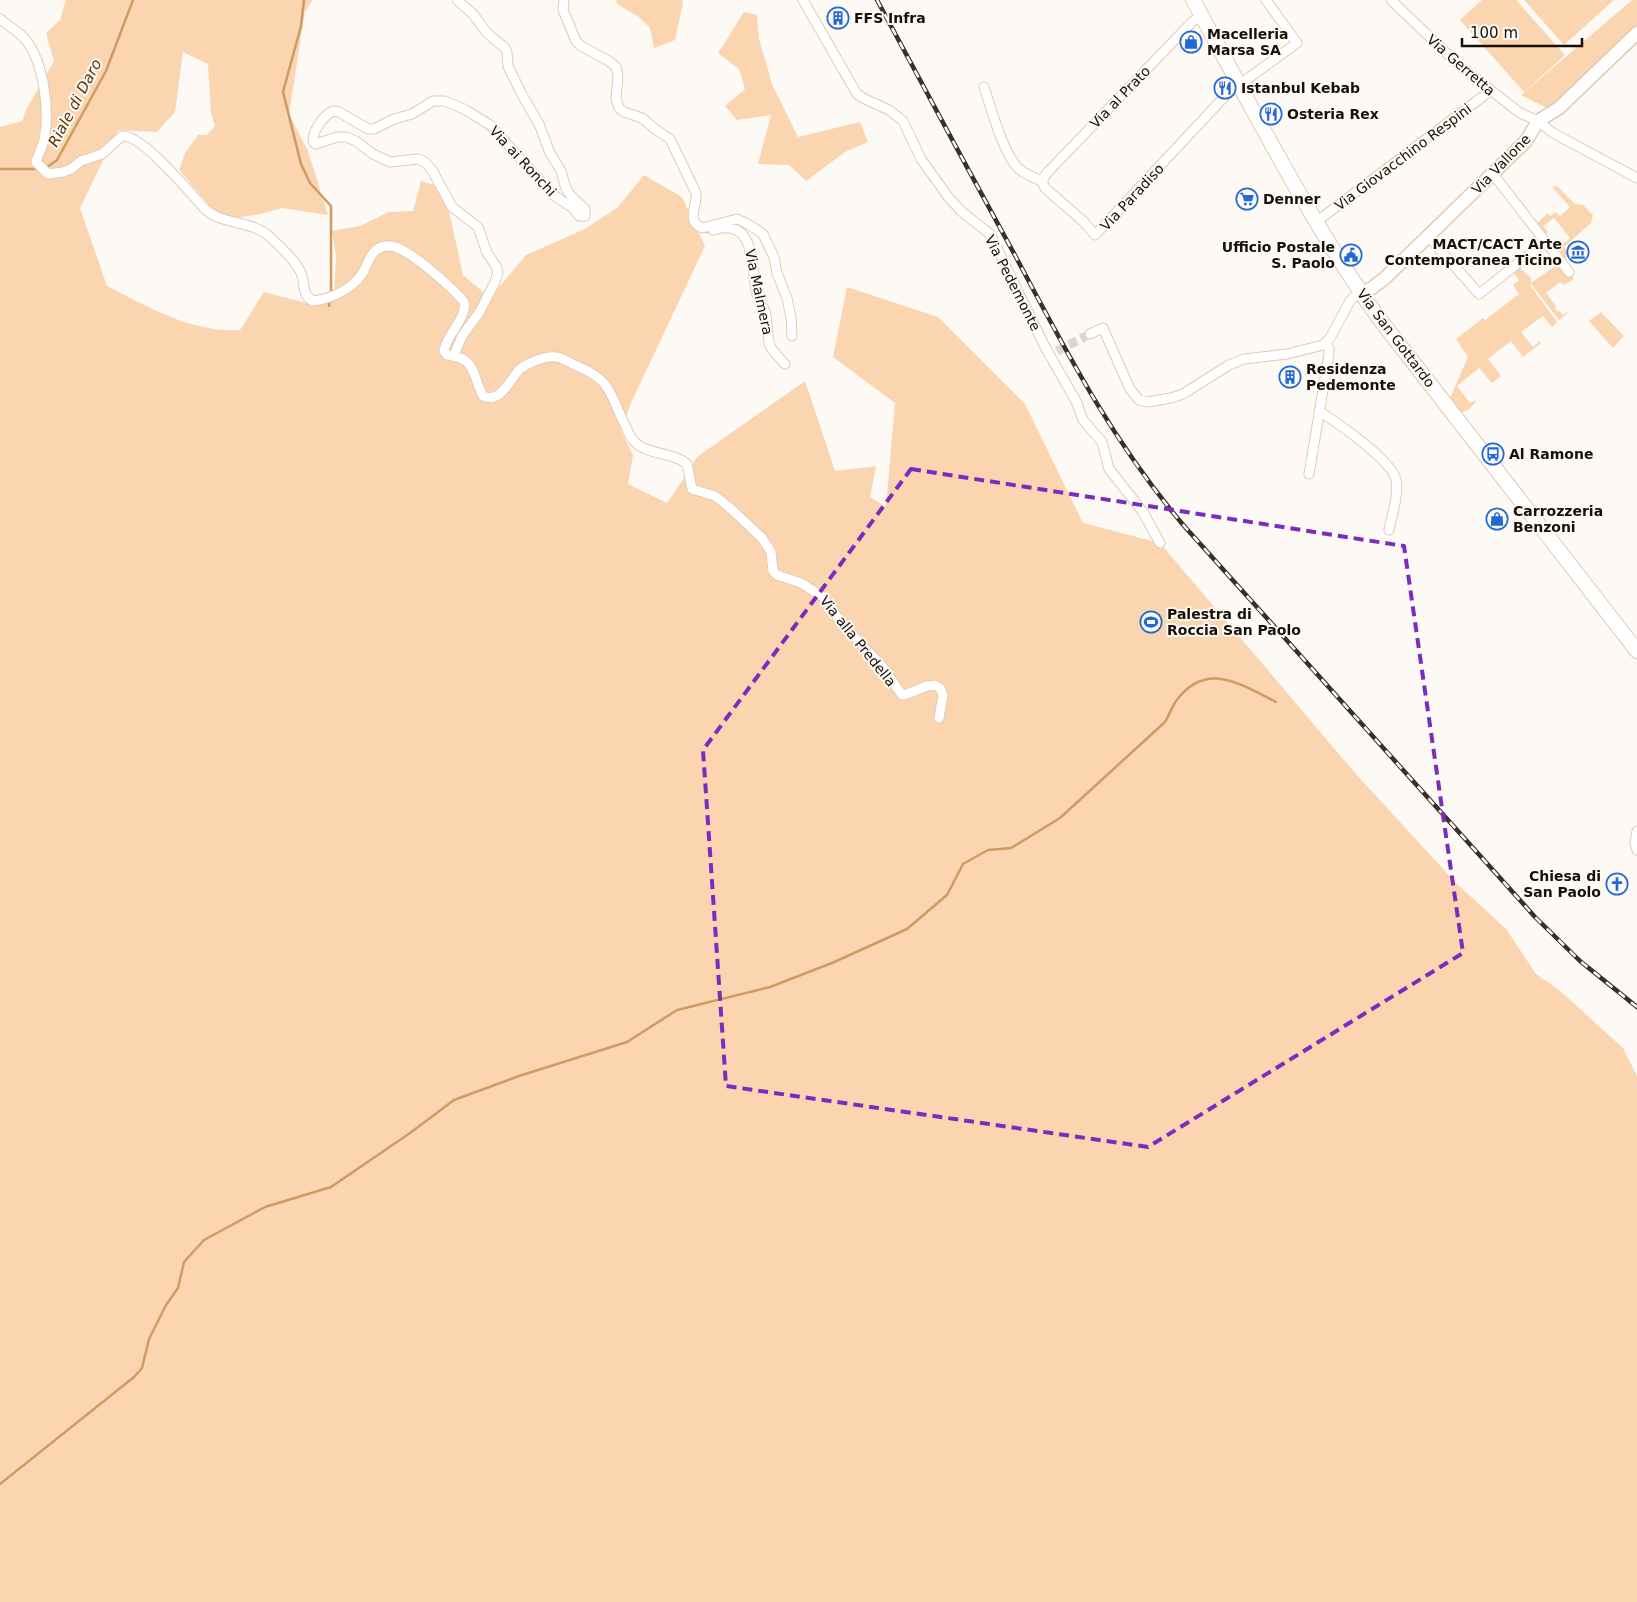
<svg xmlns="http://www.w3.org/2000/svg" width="1637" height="1602" font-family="'DejaVu Sans',sans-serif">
  <rect width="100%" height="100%" fill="#fdf9f4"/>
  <path fill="#fbd5b0" d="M66,0H313L305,11L289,114L308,151L328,215L282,208L260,214L222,220L179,170L185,153L198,135H207L215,126L211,113L208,64L183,52L175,112L157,132L118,130L80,208L107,286C148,307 192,333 240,330L264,292L310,304L334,299L336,255L332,231L360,226L389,212L413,211L421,181L444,188L463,275L490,298L526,255L585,229L618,207L644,175L682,197L705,246L631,403L621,431L633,455L628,484L667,503L684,478L697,457L805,381L835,471L876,466L870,497L886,507L895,403L833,357L847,287L938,317L1025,404L1083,523L1160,543L1355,773L1457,884L1506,929L1536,974L1558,989L1623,1048L1637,1076V1602H0V127L22,121L26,110L54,61L46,33L60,20Z
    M616,0H682L683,3L675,40L654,48L650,28L639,17L617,4Z
    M1482,0H1516L1565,55L1524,92L1460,20Z
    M1524,0H1614L1564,45Z
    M1632,0H1637V33L1549,109L1521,95Z
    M744,12L757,15L759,39L772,84L798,137L860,122L868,142L845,152L806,181L789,165L758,164L771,115L737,120L725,106L745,89L739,69L718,53Z
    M1557,186L1575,204L1583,205L1593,215L1591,223L1564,247L1571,256L1563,258L1559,254L1562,245L1570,238L1554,218L1543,226L1548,232L1545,235L1536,224L1548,213L1550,216L1556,212L1560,216L1570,207L1552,187Z
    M1558,264H1561L1574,279L1564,285L1560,282L1546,293L1556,306L1555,308L1558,312L1560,311L1563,315L1567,312L1568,313L1559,320L1531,284L1530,285L1557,322L1552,327L1543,316L1521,332L1533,347L1540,341L1541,343L1523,357L1511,341L1488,359L1501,376L1492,383L1479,368L1457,386L1470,403L1476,400V401C1473,406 1467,412 1461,412L1450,398L1468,357L1456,339L1483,318L1485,320L1519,294L1513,285L1519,280L1513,272L1519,267L1531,278V283Z
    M1601,312L1624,336L1613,348L1589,321Z"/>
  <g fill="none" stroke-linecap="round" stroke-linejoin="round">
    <path stroke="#ce9b64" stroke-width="2.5" d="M304,0L301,26L283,92L301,164L310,183L331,206V293
      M46,168L57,160L106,71L133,0
      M0,169H38
      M329,306L330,299
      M0,1484L134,1377L142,1368L149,1339L166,1305L178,1288L184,1262L204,1240L265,1207L331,1187L410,1133L454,1100L519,1076L627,1042L677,1010L770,987L832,963L907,929L947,895L963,864L988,850L1011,848L1060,818L1165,722C1169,715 1172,707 1176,701C1206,660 1240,684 1276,702"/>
    <path stroke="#dad6d1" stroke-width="9" stroke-dasharray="9 4.5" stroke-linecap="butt" d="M1057,351L1090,334"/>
    <g stroke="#e0cbb7" stroke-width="11">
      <path id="street" d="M564,0L563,10L576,41L581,46L609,61L616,67L618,76L616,99L619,108L624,112L642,118L655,129L670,139L696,193C698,206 685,220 702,228L737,219L748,224L763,234L774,257L777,273L787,298L791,318L792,336
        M803,0L857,94L865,99L889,110L903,121L921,159L949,198L961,211L990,234L1045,347L1076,401L1083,420L1102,442L1109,469L1143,512L1160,543
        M1391,0L1459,65L1520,113L1538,121L1553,133L1637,178
        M0,19C8,26 18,31 25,39C44,62 50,111 44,140C42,148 38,155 36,162L48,174L63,172L71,169L81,161L102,154L122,136C141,133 190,193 204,208C223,227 254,219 272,239C282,248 294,259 300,271C306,281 300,294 313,301C331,299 352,289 362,274C367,266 369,256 376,250C383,245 391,245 398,248C415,255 453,288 464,302C468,317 446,335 444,351L447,355C477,358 472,375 483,396C501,404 510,379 520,369C528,363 546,355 556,357C564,358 569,363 577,366C612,380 610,395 625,425C628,431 630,438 635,442C647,455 673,452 687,464L692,489L715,496L729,507L762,538L771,552L773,571L777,575L801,583L823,597L831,607L841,623L881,665L902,695H904L927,686L935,685L940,688L943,695L939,718
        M984,87C991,108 1003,153 1018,168C1025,174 1034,178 1042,181L1045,188L1084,222L1095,235L1228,93L1297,43L1266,0
        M1493,174L1569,272
        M1042,181L1047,173L1191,23L1201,15
        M1316,222L1490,91
        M713,230C755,217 751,263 756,290C757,297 762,304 765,311C768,321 767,338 770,346C773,352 781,359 785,364
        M1428,236L1479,294L1545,242
        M1090,334L1103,328L1130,389L1139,400L1148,402L1171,398L1183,394L1229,365L1244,359L1287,354L1323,345L1330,338L1350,301L1355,296L1361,293
        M454,355L462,336L479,313L495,282L498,272L496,266L487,253L478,227L452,207L432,170L425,162L418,159L390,162L373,154L356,141L346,137H337L316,144L313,141C313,130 323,116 333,111L339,112L368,129H374L394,119L412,114L433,101H445L466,110L490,125L553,195L573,208L579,216H585V209L571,196L566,189L561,171L550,153L539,124L522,95L508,66L507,53L505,48L487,33L473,14L457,0
        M1319,411C1336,422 1393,461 1396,480C1399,495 1392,514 1389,530
        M1309,474L1329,354V349L1326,343
        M1637,831L1635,843L1637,850"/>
    </g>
    <g stroke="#e0cbb7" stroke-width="15">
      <path id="secondary" d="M1361,293L1372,288L1385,278L1526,141L1538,121L1559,108L1637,33"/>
    </g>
    <g stroke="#e0cbb7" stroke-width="16">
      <path id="primary" d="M1193,0C1252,107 1307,217 1378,317L1637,651"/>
    </g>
    <use href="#street" stroke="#fff" stroke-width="9"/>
    <use href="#secondary" stroke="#fff" stroke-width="12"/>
    <use href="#primary" stroke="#fff" stroke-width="14"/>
    <g stroke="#373029" stroke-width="4.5">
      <path id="rail" d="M877,0C923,86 970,173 1017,259C1068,355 1114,444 1185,527L1535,917L1580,961L1637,1007"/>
    </g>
    <use href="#rail" stroke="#fdf9f4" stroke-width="2.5" stroke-dasharray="8" stroke-linecap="butt"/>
  </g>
  <path fill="none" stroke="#7b2cbf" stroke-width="4" stroke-dasharray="10 6" stroke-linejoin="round" d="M911,469L1404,546L1463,953L1148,1147L726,1086L703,750Z"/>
  <defs>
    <g id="building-ring" transform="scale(1.125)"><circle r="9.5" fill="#fdf9f4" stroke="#2269d5" stroke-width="1.5"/><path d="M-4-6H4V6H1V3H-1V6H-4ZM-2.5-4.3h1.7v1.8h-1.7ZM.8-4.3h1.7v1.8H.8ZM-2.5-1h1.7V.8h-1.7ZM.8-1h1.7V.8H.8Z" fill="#2269d5"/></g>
    <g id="shop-ring" transform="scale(1.125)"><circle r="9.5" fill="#fdf9f4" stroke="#2269d5" stroke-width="1.5"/><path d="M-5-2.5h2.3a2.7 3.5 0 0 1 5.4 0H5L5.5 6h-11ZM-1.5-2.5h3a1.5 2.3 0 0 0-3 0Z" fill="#2269d5"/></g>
    <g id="restaurant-ring" transform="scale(1.125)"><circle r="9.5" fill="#fdf9f4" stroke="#2269d5" stroke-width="1.5"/><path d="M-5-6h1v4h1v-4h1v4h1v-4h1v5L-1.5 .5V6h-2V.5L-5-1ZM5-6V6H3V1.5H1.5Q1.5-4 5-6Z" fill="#2269d5"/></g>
    <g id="supermarket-ring" transform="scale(1.125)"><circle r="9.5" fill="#fdf9f4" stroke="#2269d5" stroke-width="1.5"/><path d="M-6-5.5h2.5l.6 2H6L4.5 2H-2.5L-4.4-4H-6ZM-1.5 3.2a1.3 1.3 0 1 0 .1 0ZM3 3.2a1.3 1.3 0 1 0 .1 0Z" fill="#2269d5"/></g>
    <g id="museum-ring" transform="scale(1.125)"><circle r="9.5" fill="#fdf9f4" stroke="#2269d5" stroke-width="1.5"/><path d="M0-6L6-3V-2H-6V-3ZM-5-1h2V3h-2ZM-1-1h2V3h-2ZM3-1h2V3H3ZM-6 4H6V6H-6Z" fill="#2269d5"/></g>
    <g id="civic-ring" transform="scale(1.125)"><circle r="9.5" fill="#fdf9f4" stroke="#2269d5" stroke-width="1.5"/><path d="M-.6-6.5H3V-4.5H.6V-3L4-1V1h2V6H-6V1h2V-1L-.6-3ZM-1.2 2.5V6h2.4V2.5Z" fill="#2269d5"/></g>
    <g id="bus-ring" transform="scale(1.125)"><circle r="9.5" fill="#fdf9f4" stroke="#2269d5" stroke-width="1.5"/><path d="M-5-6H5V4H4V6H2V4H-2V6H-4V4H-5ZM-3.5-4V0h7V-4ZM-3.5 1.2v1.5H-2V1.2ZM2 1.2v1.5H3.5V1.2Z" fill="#2269d5"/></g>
    <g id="stadium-ring" transform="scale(1.125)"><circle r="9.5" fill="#fdf9f4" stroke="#2269d5" stroke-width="1.5"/><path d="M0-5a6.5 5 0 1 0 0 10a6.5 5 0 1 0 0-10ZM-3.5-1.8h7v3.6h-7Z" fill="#2269d5"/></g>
    <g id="church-ring" transform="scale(1.125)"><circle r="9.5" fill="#fdf9f4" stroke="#2269d5" stroke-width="1.5"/><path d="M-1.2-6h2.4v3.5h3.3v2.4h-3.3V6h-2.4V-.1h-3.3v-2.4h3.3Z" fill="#2269d5"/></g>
  </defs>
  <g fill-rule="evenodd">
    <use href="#building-ring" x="838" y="18"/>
    <use href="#shop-ring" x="1191" y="42"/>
    <use href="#restaurant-ring" x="1225" y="88"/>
    <use href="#restaurant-ring" x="1271" y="114"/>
    <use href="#supermarket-ring" x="1247" y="199"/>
    <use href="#museum-ring" x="1578" y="252"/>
    <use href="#civic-ring" x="1351" y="255"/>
    <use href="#building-ring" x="1290" y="377"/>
    <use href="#bus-ring" x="1493" y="454"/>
    <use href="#shop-ring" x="1497" y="519"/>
    <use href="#stadium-ring" x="1151" y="622"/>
    <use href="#church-ring" x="1617" y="884"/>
  </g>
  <g text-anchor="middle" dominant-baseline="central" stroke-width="4" stroke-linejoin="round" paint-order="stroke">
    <g font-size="14" font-weight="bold" fill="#171009" stroke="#fdf9f4" text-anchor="start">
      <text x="854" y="18">FFS Infra</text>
      <text x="1207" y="34">Macelleria<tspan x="1207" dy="16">Marsa SA</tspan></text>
      <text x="1241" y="88">Istanbul Kebab</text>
      <text x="1287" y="114">Osteria Rex</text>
      <text x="1263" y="199">Denner</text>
      <text x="1562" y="244" text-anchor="end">MACT/CACT Arte<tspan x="1562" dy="16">Contemporanea Ticino</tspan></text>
      <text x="1335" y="247" text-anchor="end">Ufficio Postale<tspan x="1335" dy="16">S. Paolo</tspan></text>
      <text x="1306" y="369">Residenza<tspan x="1306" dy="16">Pedemonte</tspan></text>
      <text x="1509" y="454">Al Ramone</text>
      <text x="1513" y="511">Carrozzeria<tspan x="1513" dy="16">Benzoni</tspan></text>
      <text x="1167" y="614">Palestra di<tspan x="1167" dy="16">Roccia San Paolo</tspan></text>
      <text x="1601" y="876" text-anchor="end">Chiesa di<tspan x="1601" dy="16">San Paolo</tspan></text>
    </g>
    <g font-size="14" fill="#171009" stroke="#fdf9f4">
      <text transform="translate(1461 65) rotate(41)">Via Gerretta</text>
      <text transform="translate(1120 97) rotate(-46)">Via al Prato</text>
      <text transform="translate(1403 157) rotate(-37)">Via Giovacchino Respini</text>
      <text transform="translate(523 161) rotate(47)">Via ai Ronchi</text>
      <text transform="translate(1501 164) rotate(-46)">Via Vallone</text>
      <text transform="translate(1132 197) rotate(-47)">Via Paradiso</text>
      <text transform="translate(1013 283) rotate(63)">Via Pedemonte</text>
      <text transform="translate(759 292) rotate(78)">Via Malmera</text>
      <text transform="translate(1396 338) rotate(53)">Via San Gottardo</text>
      <text transform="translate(858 641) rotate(51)">Via alla Predella</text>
    </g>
    <g font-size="15" font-style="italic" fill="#59370b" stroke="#fdf9f4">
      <text transform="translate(75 103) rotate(-62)">Riale di Daro</text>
    </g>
  </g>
  <path d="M1462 38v8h120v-8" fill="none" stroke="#171009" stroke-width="2.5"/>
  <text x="1470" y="38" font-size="15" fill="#171009" stroke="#fdf9f4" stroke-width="4" paint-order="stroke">100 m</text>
</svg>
